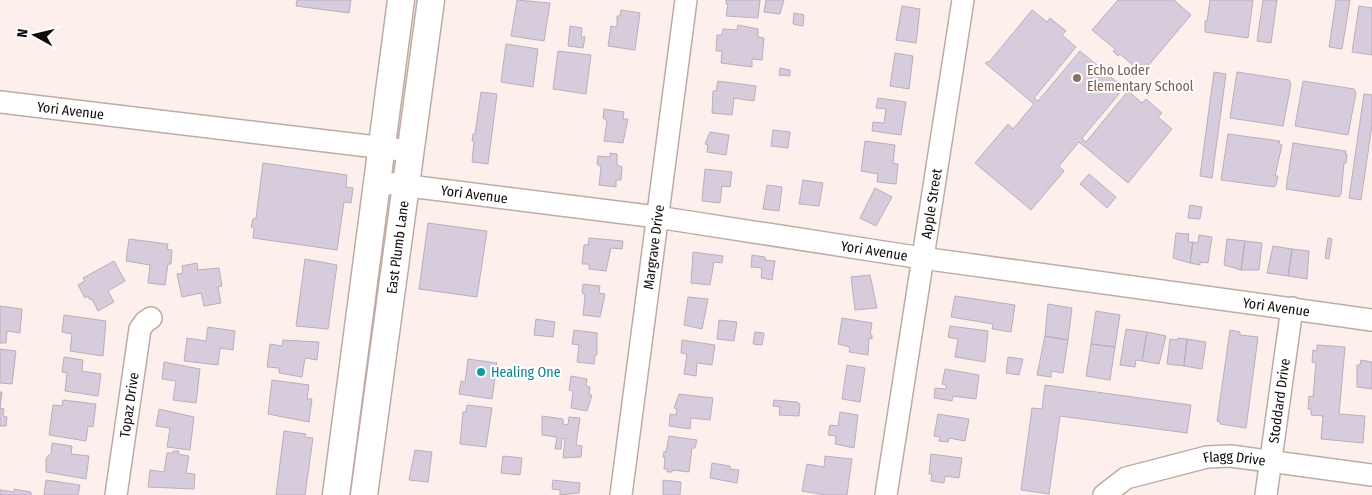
<svg xmlns="http://www.w3.org/2000/svg" width="1372" height="495" font-family="'Fira Sans Condensed',sans-serif">
  <rect width="100%" height="100%" fill="#fdf0ec"/>
  <path fill="#d7ccdc" stroke="#b9aebd" d="M297,0H351L349,13L296,6Z
    M517,0L550,3L544,41L511,36Z
    M726,0H760L758,18L726,16L728,4H726Z
    M766,0H784L780,14L764,12Z
    M1118,0H1174L1191,15L1142,73L1120,54L1118,56L1113,51L1115,49L1092,30Z
    M1210,0H1253L1248,38L1205,32V21H1207Z
    M1263,0H1277L1271,43L1257,41Z
    M1336,0H1350L1342,49L1329,47Z
    M902,6L920,9L916,43L896,40Z
    M1359,6L1372,8V55L1352,52Z
    M621,10L640,13L635,50L608,46L611,26L617,27V16H620Z
    M1032,10L1047,22L1050,18L1066,31L1062,35L1076,47L1034,98L1038,101L1080,51L1124,88L1082,138L1086,142L1128,91L1142,103L1146,99L1162,113L1158,117L1172,129L1128,183L1079,142L1059,166L1064,171L1031,210L975,163L1008,124L1013,129L1034,104L985,63L990,61Z
    M794,13L804,15L803,26L793,24Z
    M738,25L758,29V37L764,38L762,60L752,59V67L721,63L722,51H716L717,35H722L723,29L737,30Z
    M570,26L582,28L581,37H585L583,48L568,46Z
    M506,44L538,49L533,87L501,82Z
    M558,51L591,55L586,94L553,89Z
    M895,53L913,56L909,89L890,86Z
    M780,68L790,70V76L779,75Z
    M1214,72L1226,74L1212,178L1200,176Z
    M1237,72L1289,80L1291,84L1283,126L1230,118Z
    M718,81L756,86L754,101L734,98L732,115L712,113L713,91H716Z
    M1303,81L1354,89L1356,93L1348,135L1295,126Z
    M481,92L497,94L488,164L472,162L474,141H472L473,134H475Z
    M1364,94L1372,95V125L1361,200L1349,198Z
    M878,98L906,102L901,135L872,131L873,122L884,123L886,109L876,108Z
    M604,109L624,112L623,119H628L623,143L604,141L607,121L603,118Z
    M773,130L790,132L788,148L771,146Z
    M710,132L729,135L726,155L707,152L708,145L705,144Z
    M1228,134L1280,141L1279,144L1282,145L1275,176H1278L1276,185L1274,187L1221,180Z
    M865,141L895,145L893,163L898,164L896,184L877,182L878,174L861,171Z
    M1293,143L1346,151L1345,154H1347L1346,163H1344L1341,194L1339,197L1286,189Z
    M610,153L617,154V165L622,167L621,180H616V187L599,185L601,167L597,164L598,156L610,157Z
    M263,163L347,175L346,187L353,188L351,203L344,202L337,250L253,238L254,227H251L253,219L256,218Z
    M705,169L732,172L730,187L722,186L720,203L702,201Z
    M1089,174L1116,197L1107,208L1080,184Z
    M803,180L823,183L819,206L799,204Z
    M767,185L782,187L779,211L763,209Z
    M875,188L892,197L876,226L860,218Z
    M1190,205L1202,207L1200,219L1188,218Z
    M428,223L487,231L477,297L419,289Z
    M1176,233L1189,234L1188,242H1193L1190,263L1173,258Z
    M1199,235L1212,237L1208,263L1200,262V265L1190,263L1193,242L1198,243Z
    M589,238L623,241L622,249L611,248L606,271L589,269V264H582L584,245H588Z
    M1328,238L1332,239L1329,259L1325,258Z
    M129,239L168,244L167,249L172,250L171,264H168L165,285L148,283L150,265L126,261Z
    M1227,239L1245,241L1241,270L1224,265Z
    M1245,241L1262,243L1259,270H1241Z
    M1273,246L1292,249L1288,276L1267,273Z
    M1292,249L1309,251L1307,279L1288,276Z
    M693,252L723,256L722,263L714,262L710,285L691,283Z
    M752,255L765,257V260L775,261L772,280L761,278L762,268L751,267Z
    M305,259L337,265L328,329L296,326Z
    M114,261L125,281L108,291L114,302L98,311L92,299L90,300L88,296L85,298L78,285L85,281L83,278Z
    M197,263L198,270L219,268L222,286L218,287L221,303L204,306L201,293L182,297L177,274L183,273L182,266Z
    M870,275L877,308L855,310L851,277Z
    M583,284L600,286L599,293L605,294L600,317L583,315L585,296L582,292Z
    M955,296L1015,305L1011,332L992,329L993,324L951,317Z
    M688,297L708,299L702,329L684,325Z
    M1048,304L1072,308L1068,340L1045,336Z
    M0,306L22,309L20,333L7,331L6,343H0Z
    M1096,311L1120,315L1115,347L1091,344Z
    M64,315L106,321L103,356L70,351L72,334L62,332Z
    M842,318L872,323L870,335H872V339L869,338L868,355L849,352L850,347L838,344Z
    M536,319L555,322L553,337L534,335Z
    M719,320L737,322L734,341L717,339Z
    M950,326L988,331L985,362L955,357L958,339L948,337Z
    M208,327L235,331L233,350L220,348L218,365L184,361L187,338L206,341Z
    M1126,329L1147,332L1142,361L1136,360L1135,367L1120,365Z
    M574,330L597,333V355H595L594,364L577,362L579,345L572,344Z
    M1230,330L1240,332V335L1258,337L1246,428L1220,424V422L1217,421Z
    M755,332L764,333L762,345L753,344Z
    M1147,332L1166,336L1159,364L1142,361Z
    M1045,336L1068,340L1063,373L1051,371V377L1037,375Z
    M1178,338L1187,339L1184,366L1167,364L1170,339L1178,340Z
    M1187,339L1206,342L1202,369L1184,366Z
    M283,340L319,342L317,360L305,358L302,377L279,373V368L267,367L270,344L282,346Z
    M682,340L715,345L712,365L697,363L696,376L684,374L687,354L681,353Z
    M1091,344L1115,347L1110,380L1086,376Z
    M1317,345L1345,347L1339,414L1365,416L1363,443L1321,439L1323,416L1311,415V409H1308L1309,396L1313,397L1316,363L1312,362L1313,350L1317,351Z
    M0,349L16,351L12,384L0,383Z
    M64,357L83,360L82,371L101,374L98,396L65,391L67,373L62,372Z
    M1008,357L1023,359L1019,375L1006,373Z
    M468,359L497,363L492,399L459,394L461,381L465,382Z
    M1361,360L1372,362V389L1357,387V365H1360Z
    M164,362L200,369L196,403L173,400L176,381L162,379Z
    M847,365L865,368L860,402L842,399Z
    M945,369L979,375L976,399L953,396L952,401L934,398L935,388L946,389V385L942,384Z
    M571,376L587,379L586,386L590,387L589,395H592L587,411L571,408L573,391L569,390Z
    M272,380L309,385L307,399H312L309,422L268,414Z
    M1045,385L1191,405L1187,433L1060,416L1049,494L1021,490L1032,408L1042,409Z
    M0,392H2L0,408L4,409L3,416L7,417L6,426H0Z
    M679,394L713,398L710,420L691,418L690,429L669,426L670,414L676,415L677,409L674,408Z
    M63,400L96,404L93,427L88,426L86,441L49,435L53,405L62,406Z
    M774,400L797,402L800,404L799,416L779,415L780,407L773,406Z
    M467,405L492,408L486,447L460,444L463,412H466Z
    M159,409L194,417L190,450L167,447L170,428L156,426Z
    M840,412L858,415L854,448L835,444L836,436L828,435L830,425L838,426Z
    M938,414L969,419L965,441L949,438L948,442L939,441L940,437L934,436Z
    M542,416L563,419V424L568,425L569,417L580,418L576,445L582,446L581,457L563,458L565,439L562,438L561,449H555L557,437L542,435Z
    M284,431L306,434L305,437L313,438L305,495H276Z
    M669,436L697,440L695,448H692L689,472L672,470V472H667V469H664L665,457H663L664,452H666Z
    M52,443L72,446L71,454L89,456L86,479L46,472V458L51,453Z
    M415,450L432,452L428,482L409,480Z
    M173,451H179L178,454L189,456L186,473L195,474L194,489L148,487L150,470L164,472L167,453H173Z
    M931,454L962,458L959,478L945,476L944,483L931,481L932,474H929Z
    M503,456L522,458L520,475L501,473Z
    M825,456L852,459L847,495H826L802,491L807,464L824,467Z
    M712,463L730,466V469L739,470L737,483L710,478Z
    M46,480L80,485L78,495H44Z
    M553,480L580,483L579,493L560,495V490L552,489Z
    M663,480L681,482L680,495H663Z
    M14,489L31,492V495H0V490L14,492Z"/>
  <g fill="none" stroke-linecap="round" stroke-linejoin="round">
    <g stroke="#beaba4" stroke-width="24">
      <g id="minor">
        <path id="s1" d="M0,102L410,151"/>
        <path id="s2" d="M377,182L657,217L922,258L1372,320"/>
        <path id="s3" d="M116,495L140,329L145,322L151,318"/>
        <path id="s4" d="M621,495L686,0"/>
        <path id="s5" d="M886,495L963,0"/>
        <path id="s6" d="M1104,495L1126,478L1207,457L1231,456L1372,475"/>
        <path id="s7" d="M1266,495L1292,308"/>
      </g>
    </g>
    <g stroke="#beaba4" stroke-width="29">
      <g id="major">
        <path d="M336,495L401,0"/>
        <path id="s8" d="M364,495L431,0"/>
      </g>
    </g>
    <use href="#minor" stroke="#fff" stroke-width="21"/>
    <use href="#major" stroke="#fff" stroke-width="26"/>
  </g>
  <circle fill="#8d6e63" stroke="#fff" stroke-width="2" cx="1077" cy="78" r="5"/>
  <circle fill="#0f9aa8" stroke="#fff" stroke-width="2" cx="481" cy="372" r="5"/>
  <g text-anchor="middle" dominant-baseline="central" stroke-width="4" stroke-linejoin="round" paint-order="stroke">
    <g font-size="14" fill="#785e54" stroke="#fff" text-anchor="start">
      <text x="1087" y="70">Echo Loder<tspan x="1087" dy="16">Elementary School</tspan></text>
    </g>
    <g font-size="14" fill="#100a08" stroke="#fff">
      <text stroke="none"><textPath href="#s1" startOffset="71">Yori Avenue</textPath></text>
      <text stroke="none"><textPath href="#s2" startOffset="98">Yori Avenue</textPath></text>
      <text stroke="none"><textPath href="#s5" startOffset="295">Apple Street</textPath></text>
      <text stroke="none"><textPath href="#s4" startOffset="250">Margrave Drive</textPath></text>
      <text stroke="none"><textPath href="#s8" startOffset="250">East Plumb Lane</textPath></text>
      <text stroke="none"><textPath href="#s2" startOffset="502">Yori Avenue</textPath></text>
      <text stroke="none"><textPath href="#s2" startOffset="908">Yori Avenue</textPath></text>
      <text stroke="none"><textPath href="#s7" startOffset="95">Stoddard Drive</textPath></text>
      <text stroke="none"><textPath href="#s3" startOffset="91">Topaz Drive</textPath></text>
      <text stroke="none"><textPath href="#s6" startOffset="139">Flagg Drive</textPath></text>
    </g>
    <g font-size="14" fill="#0d838f" stroke="#fff" text-anchor="start">
      <text x="491" y="372">Healing One</text>
    </g>
  </g>
  <g transform="translate(35 35) rotate(278)" stroke="#ffffff" stroke-width="4" paint-order="stroke">
  <path d="M0-4L9 19L0 12L-9 19Z" fill="#100a08"/>
  <text y="-8" font-size="14" font-weight="bold" text-anchor="middle" fill="#100a08">N</text>
  </g>
</svg>
